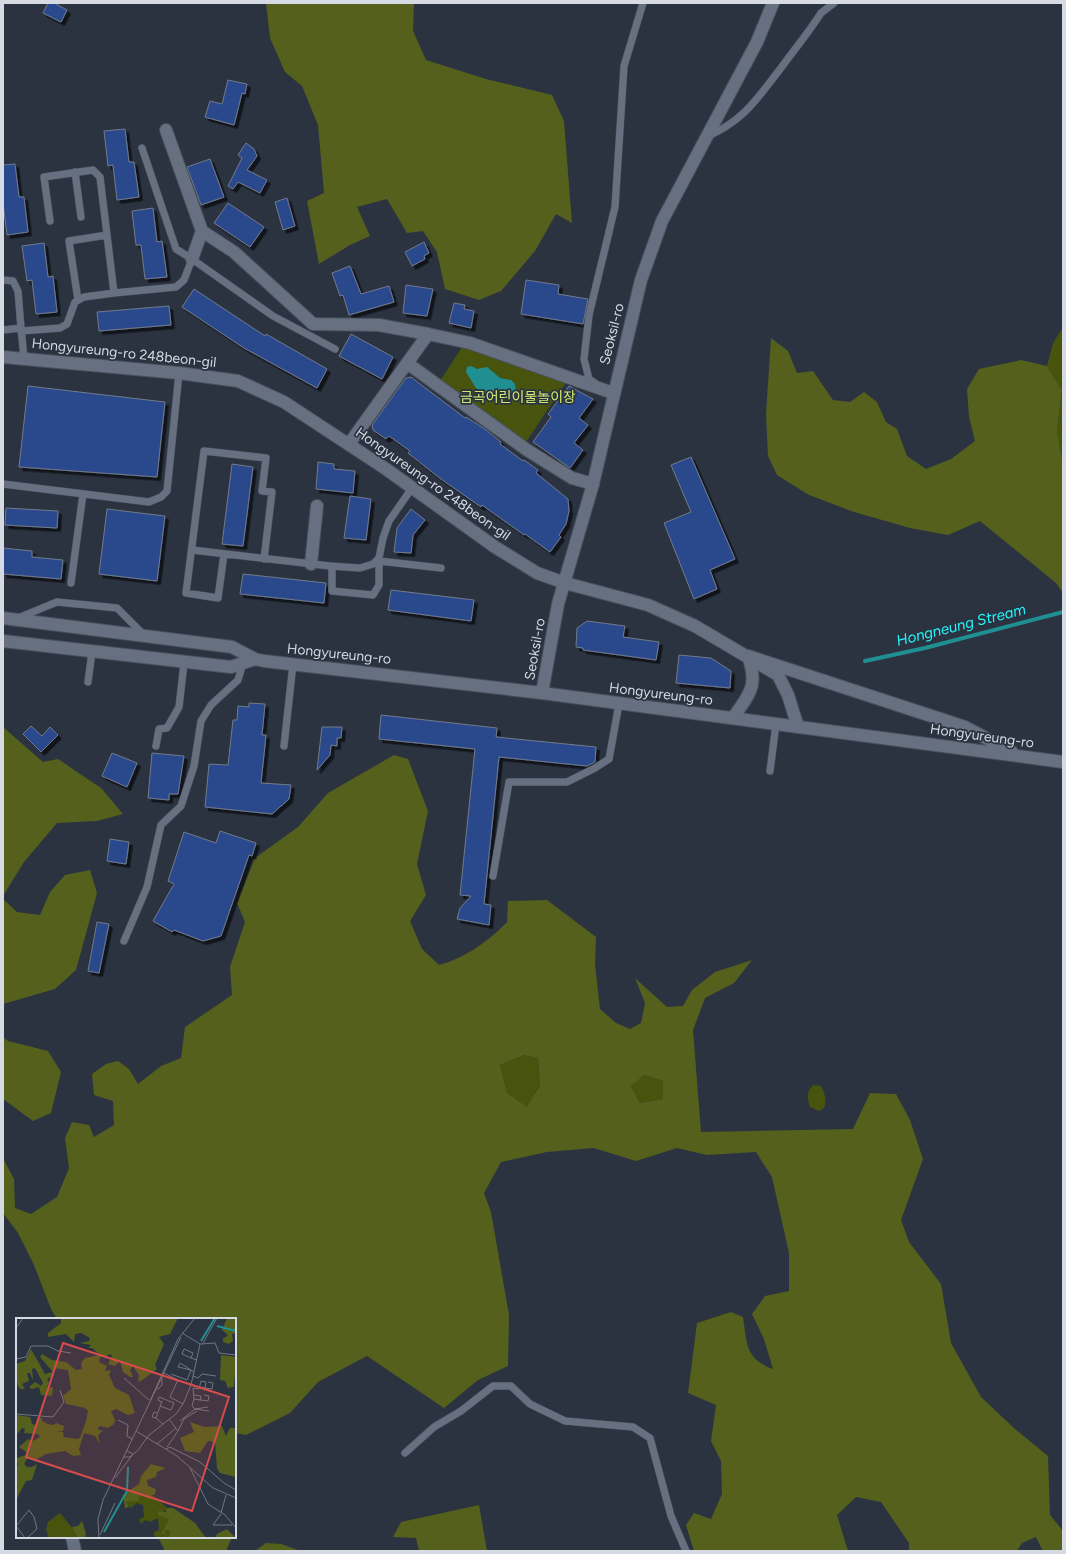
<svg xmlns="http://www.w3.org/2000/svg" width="1066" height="1554" font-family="Figtree,'Noto Sans KR',sans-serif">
  <defs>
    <filter id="shadow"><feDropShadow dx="3.5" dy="3.5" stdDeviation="0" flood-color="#0009"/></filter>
  </defs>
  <rect width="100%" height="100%" fill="#2b3341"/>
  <path fill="#48540d" d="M1063,327V463L1057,432L1062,390L1047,366L1053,343Z
    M462,347L515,362L567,381L526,442L440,381Z
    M524,1055L538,1058L540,1084L527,1108L507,1093L500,1065Z
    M643,1075L663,1081V1099L640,1103L631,1086Z
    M813,1085L821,1086C825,1094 827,1100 824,1108L819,1111L810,1107C807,1099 806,1092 813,1085Z"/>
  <path fill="#54601b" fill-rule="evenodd" d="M266,3H414L413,31L426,60L486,79L552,95L564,121L572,223L556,214L535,251L501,291L479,300L445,289L437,252L423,231L407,233L387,199L357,207L370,236L350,245L319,264L307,201L324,193L318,125L302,86L285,72L270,38Z
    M771,338L788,351L797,373L813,371L833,400L850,402L864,392L877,402L886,422L897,429L907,456L926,469L951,459L975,441L969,417L967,389L979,369L1021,360L1047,366L1062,390L1057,432L1063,463V593L1056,583L980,521L948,535L910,528L854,512L809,495L777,475L768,456L766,414Z
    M3,727L43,762L58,759L101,788L123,814L97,821L57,823L24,862L3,896Z
    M394,755L408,759L428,811L417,864L426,895L410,921L422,949L439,965C465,958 489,941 507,922L508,901L547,900L596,937L595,964L600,1009L616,1023L630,1029L641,1023L645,1003L635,978L667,1007L683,1006L692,990L715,972L752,960L734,983L705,998L693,1030L701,1132L853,1129L870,1093L896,1094L910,1120L923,1159L901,1220L909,1242L941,1284L951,1343L981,1397L1015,1429L1048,1456L1050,1515L1063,1531V1551H1043L1036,1537L1022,1543L1017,1551H909V1543L881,1502L856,1497L837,1515L848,1551H694L686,1525L694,1513L711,1519L722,1494L721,1461L711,1441L716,1405L688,1393L697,1323L731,1312L743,1317C747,1343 745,1359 773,1369L764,1339L752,1314L765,1296L789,1291V1253L772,1177L756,1152L707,1155L677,1148L636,1161L594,1148L547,1152L501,1162L484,1193L491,1212L509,1315L508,1366L478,1380L444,1408L367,1356L318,1382L290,1413L246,1435L235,1433V1319H57L51,1309L34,1265L18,1233L3,1213V1158L14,1179L15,1208L31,1214L57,1197L69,1168L65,1138L72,1122L89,1125L94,1137L114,1125L113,1101L94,1095L92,1074L106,1064L118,1061L129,1069L138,1084L161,1066L181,1058L185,1027L232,995L230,967L245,922L237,903L255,858L298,827L328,793ZM524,1055L538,1058L540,1085L527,1107L507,1093L500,1065ZM644,1075L663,1081V1099L640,1103L631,1086Z
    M90,870L97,893L76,970L55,989L3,1004V899L17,912L40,915L50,892L65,875Z
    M3,1037L8,1041L48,1051L61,1072L51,1113L33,1121L3,1099Z
    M479,1505L487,1551H419L416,1538L393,1537L401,1522Z
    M158,1537H232L227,1549L228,1551H165Z
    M266,1543L281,1544L301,1551H255Z"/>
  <path fill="#1f8f92" d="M471,366L477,369L487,367L500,378L511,380L515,384L516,394L511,399L497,396L486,398L476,388L466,372L467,367Z"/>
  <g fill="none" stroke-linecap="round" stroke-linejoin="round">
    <path stroke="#1f8f92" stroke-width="4" d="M865,661L925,648L1063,612"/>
  </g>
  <path fill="#2a4a8d" stroke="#717a8b" filter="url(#shadow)" d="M48,3H54L67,10L61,22L43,13Z
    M228,80L247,84L245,94L242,93L234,125L205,117L210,101L222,104Z
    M125,129L129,162H134L139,197L117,200L113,165L108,166L104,131Z
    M246,143L254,149L257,156L247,170L267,180L260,193L238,182L233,189L228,186L242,158L238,155Z
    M210,159L224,197L201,205L187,167Z
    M15,164L19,197H24L28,232L7,235L3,203V165Z
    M287,198L295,226L283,230L275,202Z
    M228,203L264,227L250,247L214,223Z
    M153,208L157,242L162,241L167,277L145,279L141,245H136L132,211Z
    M424,242L429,253L424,256L425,259L412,266L405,252Z
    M44,243L48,277L53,276L57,312L36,314L32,280L27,281L22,246Z
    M350,266L361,294L389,286L394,302L349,315L343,295L340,296L332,273Z
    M526,280L559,285L558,294L588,299L583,324L521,314Z
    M406,285L433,289L427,316L403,313Z
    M194,289L265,336L266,334L327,369L317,388L244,348L182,307Z
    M454,303L465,305L464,309L474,311L471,328L449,323Z
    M169,306L171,325L99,331L97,312Z
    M351,334L393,357L382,379L339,356Z
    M411,377L465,418L466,417L485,429L501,442L500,444L523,461L524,460L538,470L536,473L568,499L569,511L566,524L559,535L561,537L550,552L525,534L524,535L482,505L481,507L441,479L408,453L410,451L389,436L386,439L373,430L372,425L406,378Z
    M28,386L165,402L157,477L19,467Z
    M569,386L593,399L579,418L588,425L574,443L583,450L570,468L533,442L551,417L548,414Z
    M691,457L735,559L710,570L717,589L694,599L664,523L691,512L671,465Z
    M318,462L334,464V469L355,471L353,493L316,489Z
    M232,464L253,467L243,546L222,544Z
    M350,496L371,499L366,540L344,538Z
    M6,508L58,511L57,528L5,525Z
    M107,509L165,516L157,581L99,574Z
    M411,509L425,520L413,535L411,553L394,552L397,528Z
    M3,548L32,551V557L63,560L61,579L3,574Z
    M243,574L326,583L324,603L240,594Z
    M391,590L474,600L471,621L388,610Z
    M587,621L625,626L623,637L659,642L656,660L583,650V648L576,647L577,628Z
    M679,655L711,658L731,671L730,688L676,683Z
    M249,703L265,704L262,735H266L261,783L291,785L289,799L272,814L205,807L209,764L228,765L233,720H237L238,706L249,707Z
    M381,715L497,728L496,737L596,747L595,762L587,766L499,757L484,904L491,905L489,925L457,919L460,908L471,896L460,895L475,749L379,739Z
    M31,726L42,736L50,727L58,735L41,752L23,734Z
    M322,727H342L341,738H337V746L331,745L330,755L317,770Z
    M112,753L137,763L127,787L102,776Z
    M152,753L184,756L178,794H169V800L148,798Z
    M220,831L256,843L252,856L249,855L221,936L203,941L174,930L172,932L153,921L174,884L168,881L184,832L216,843Z
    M110,839L129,842L126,864L107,861Z
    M97,922L109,924L99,973L88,971Z"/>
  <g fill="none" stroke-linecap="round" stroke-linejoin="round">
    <g stroke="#49505c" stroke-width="8">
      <path id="lane" d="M708,136C745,120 758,97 781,68C794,50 809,32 821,13L834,3
        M75,172L81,217
        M192,259L273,316L335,349
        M3,280L13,281L18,291L21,328
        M114,293L176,287L184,280L192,259L176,249L142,148
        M78,300L69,241L107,235
        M3,330L21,328L24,358
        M21,331L60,328L67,324L75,302L84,297L114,293L100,177L93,170L44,177L50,221
        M595,383L589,379L584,359L589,315L615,207L624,66L643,3
        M3,484L149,502L161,497L167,491L179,373
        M192,550L330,566L360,568L373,564L379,558L383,538L389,521L412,488
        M224,554L218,598L186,593L204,451L266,458L262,491L272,492L264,559
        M379,561L441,568
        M332,566V591L373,595L379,585V558
        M71,583L83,494
        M18,618L57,602L117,608L144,635
        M88,682L92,652
        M156,746L159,729L167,728L179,707L184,663
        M284,746L293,664
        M770,771L776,724
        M493,876L509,782H567L595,768L609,759L619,704
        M124,941L147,887L161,825L181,806L194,766L201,721L211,705L238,680L243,663
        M405,1453L434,1427L461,1411L493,1386H511L530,1404L565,1421L633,1427L650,1438L671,1516L686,1551"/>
    </g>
    <g stroke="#49505c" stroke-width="14">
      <path id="street" d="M166,130L202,231L192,259
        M202,231L234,252L313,324L379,325L428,334L349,444
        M428,334L470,343L613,393
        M3,357L179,373L238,381L284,402L386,469L495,547L537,573L565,583L648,605L695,626L778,675L788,695L798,727
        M407,363L527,450L572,478L593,484
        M311,564L317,506
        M72,1537L75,1551"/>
    </g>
    <g stroke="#49505c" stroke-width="14">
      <path id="secondary" d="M3,618L232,647L255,659L264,661L542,693L1063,762
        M3,641L231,667L255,659
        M748,656L965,727L1012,752
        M542,693L558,604L593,484L641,280L662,221L757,42L773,3
        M733,718C749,694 759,687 748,656"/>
    </g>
    <use href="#lane" stroke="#677080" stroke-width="7"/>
    <use href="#street" stroke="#677080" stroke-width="12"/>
    <use href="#secondary" stroke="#677080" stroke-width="12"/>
  </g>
  <g text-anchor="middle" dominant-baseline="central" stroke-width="3.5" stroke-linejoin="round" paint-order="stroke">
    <g font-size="14" fill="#d5dae3" stroke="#2b3341">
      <text transform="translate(612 334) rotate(-76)">Seoksil-ro</text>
      <text transform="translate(124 353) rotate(6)">Hongyureung-ro 248beon-gil</text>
      <text transform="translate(433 484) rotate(35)">Hongyureung-ro 248beon-gil</text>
      <text transform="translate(535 649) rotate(-80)">Seoksil-ro</text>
      <text transform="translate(339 654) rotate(6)">Hongyureung-ro</text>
      <text transform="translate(661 694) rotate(7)">Hongyureung-ro</text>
      <text transform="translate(982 736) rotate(8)">Hongyureung-ro</text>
    </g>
    <g font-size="14" fill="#d0e871" stroke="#2b3341">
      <text x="518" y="397">금곡어린이물놀이장</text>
    </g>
    <g font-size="15" font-style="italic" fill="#24f7fc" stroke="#2b3341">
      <text transform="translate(961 625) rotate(-14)">Hongneung Stream</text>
    </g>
  </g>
  <g transform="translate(16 1318)">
    <rect width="220" height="220" fill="#2b3341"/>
    <path d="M124,177L138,178L153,192L147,193L153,201L147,212L154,213L153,220H140L138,217V214L143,212L142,200L134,204L129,202L125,206L123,201L128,199L127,187L120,185L115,190L110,185ZM44,195L57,211L60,220H33L30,212L32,204Z" fill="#48540d"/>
    <path d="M45,0H162L154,16L143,19L148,26L139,47L141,51L125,63L122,64L123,57L117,48L114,52L117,59H114L107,54L104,43L99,48L92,46L96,38L94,36L90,39H84L83,44L91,48L89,53L95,52L93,57L99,70L113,77L119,95L112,97L100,91L95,93L99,102L98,106L92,110L84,108L81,111L87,113L82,117L84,126L79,118L68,115L63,131L65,137L57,138L49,133L30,136L21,141H11L8,146L11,149H16L21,146L16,162L10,163L0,182V149L2,147L0,140L13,136L3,129L12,121L17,123L24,119L22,116L8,115L9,111L6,110L1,116L0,97L14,99L16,106L20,107L22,100H26V103L32,106L38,107L40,105L48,108L47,113L40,114H47L48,119L61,121L64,120L70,103L72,93L69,90L50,86L47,78L55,71L52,52L38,50L37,58L31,61L33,64L31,70L37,69L36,78L25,77L23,69L16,71L13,69L19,64L25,68L27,65L19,50L16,51L17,62L14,55H11L13,63L6,66L9,71H4L0,64V46L9,43L15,31L29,56L37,54L24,39L26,36L36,42L50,44L60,52L66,51L65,45L69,40L84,37L76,30H72L75,27L64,25L73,23L74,20L65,15L59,16L58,24L50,16L32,19V15L45,5ZM211,0H220V15L216,16L217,23L213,26L207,24V21L212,17L206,12ZM205,37L220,39L218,69L212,70L209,63L204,62ZM174,104L189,109L206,108L210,118L214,110H220V159L204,155L201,150L199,124L192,123L184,135L169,133L164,120L178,114ZM135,146L150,150L141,154L140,159L131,162L132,168L140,171L139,176L134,179L124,177L122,183L110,184L113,189L109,190L107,177L123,166L125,158ZM151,190H157L179,205L190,220H153L154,213L149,212V216H145L153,201L142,197V193L150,194ZM66,203L70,216L69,220H61L56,209L62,208ZM211,211L220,220H199L201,216Z" fill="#54601b"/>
    <path fill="none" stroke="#1f8f92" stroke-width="2" d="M201,8L220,13M185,23L199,0M88,214L111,173L112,149"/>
    <path fill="none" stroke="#6f7682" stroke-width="1" d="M0,10L7,0M187,25L201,0M184,26L199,25L203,35L220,37M175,40L166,36L168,31L177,35L175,40L181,42M0,41L10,39L15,28H32L42,33L55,35M175,52L162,49L164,45L178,54M148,55L162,62L154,79L167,86M155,56L171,62L175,52M177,58L182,60L186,56L200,58M108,60L133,82M162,62L175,67M177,70L178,81L192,83L193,78L188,77M177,70L183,71L185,63L190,64L189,70L183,69M189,70L196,71L197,65L192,64M141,72L146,67V60M178,77L185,78L184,83M178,81L176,88L179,91L192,89M134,83L162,21L179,0M146,83L140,100L147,106M144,88L155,92L158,85L143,79L142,82L146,84M0,96L37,99L48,84L44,72M140,100L136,99L138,94L141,95M153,101L162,113L168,101L181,93M102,102L112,107L111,118L116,121M164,103L179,91L193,93M120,113L161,138L197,170L220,180M141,126L160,110M151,129L162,113M150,131L154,129L184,144L208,165L220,172M108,139H114L122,132L133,117L160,96L167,86L175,67L184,26L166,15M174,150L192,186L209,197L220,210M99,160L117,136L111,133M205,195L210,177M205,196L197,207H216M84,217L99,185M9,220L0,208L13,192L18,199L21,211L11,220M83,220L82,201L87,182L165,19"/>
    <path fill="#d64c4d" fill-opacity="0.15" stroke="#d64c4d" stroke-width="2" d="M47,25L213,79L176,193L10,139Z"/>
    <rect width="220" height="220" fill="none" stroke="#d5dae3" stroke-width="2"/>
  </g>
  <rect width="1066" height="1554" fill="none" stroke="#d5dae3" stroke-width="8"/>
</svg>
